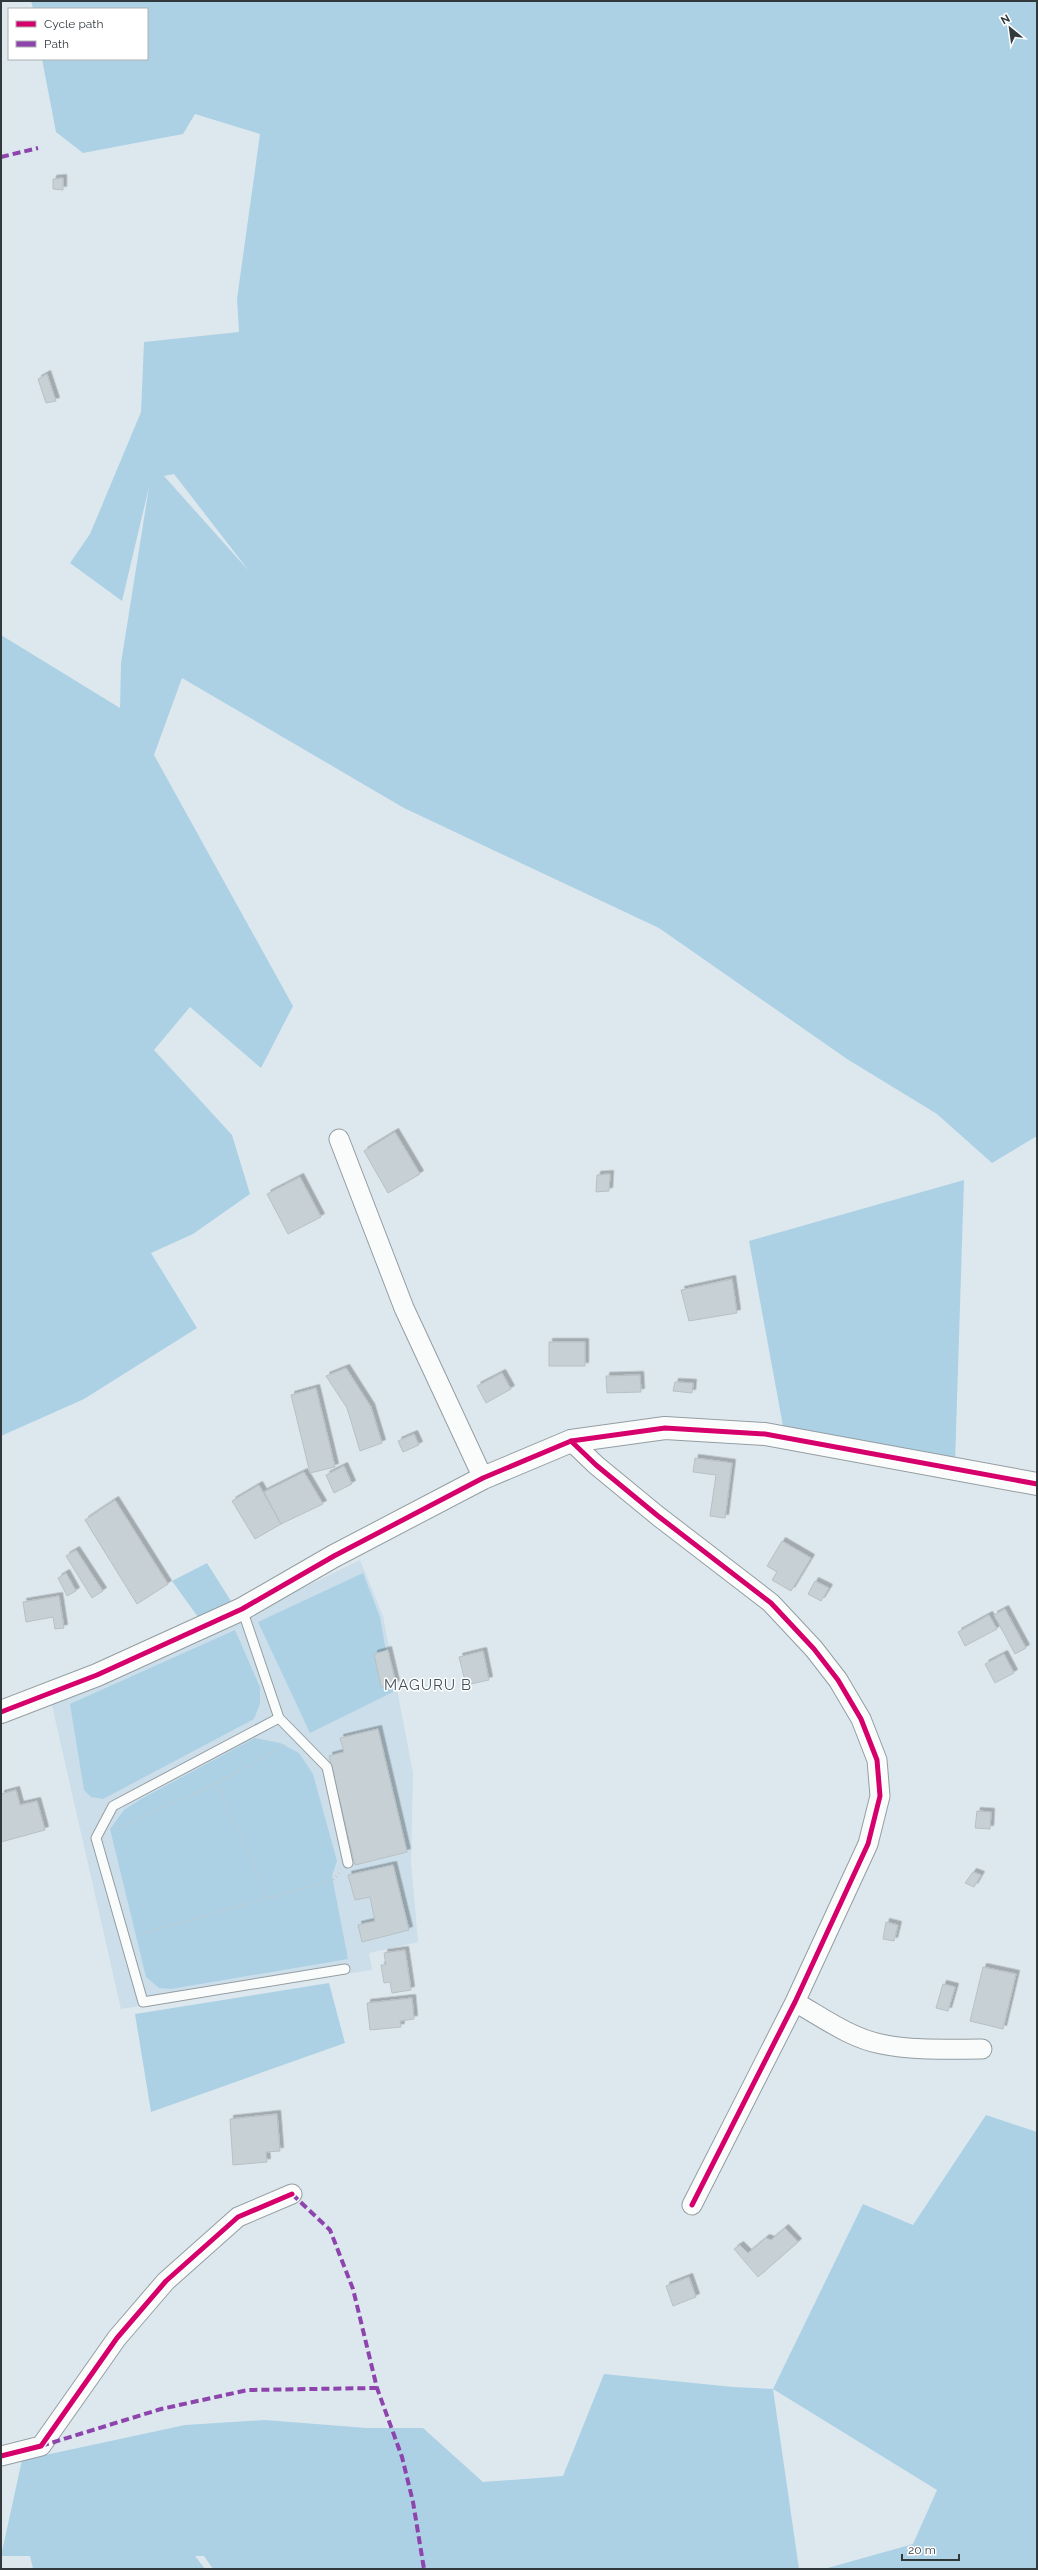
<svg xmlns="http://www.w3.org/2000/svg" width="1038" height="2570" font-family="Raleway,sans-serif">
  <defs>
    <filter id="shadow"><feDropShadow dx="3.5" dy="-3.5" stdDeviation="0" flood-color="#0004"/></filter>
  </defs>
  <rect width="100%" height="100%" fill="#dde8ee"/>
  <path fill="#cbdee9" d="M360,1560L383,1616L413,1773L411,1862L418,1942L369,1953L372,1970L121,2009L51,1701L237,1620Z"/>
  <path fill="#acd1e5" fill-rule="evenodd" d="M31,1H1037V1136L992,1163L937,1114L847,1059L659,928L404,808L182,678L154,755L293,1006L261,1068L190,1007L154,1050L232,1135L250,1194L193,1234L151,1253L197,1328L84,1399L1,1436V635L120,708L121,663L149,487L122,601L70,563L90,534L141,412L144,342L239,332L237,299L260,134L195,114L183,134L83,153L56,132L42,59H147V9H33ZM174,474L249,571L164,476Z
    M964,1180L955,1463L785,1437L749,1241Z
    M207,1563L231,1601L198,1617L172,1581Z
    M363,1573L380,1617L393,1692L310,1733L258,1622Z
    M235,1630L260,1687V1704L254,1719L103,1799L91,1797L84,1790L70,1704Z
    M255,1738L280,1743L299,1753L313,1774L337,1861L332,1876L348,1959L171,1989L159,1988L146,1977L110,1829L124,1810L141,1799Z
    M329,1983L345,2043L151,2112L135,2014Z
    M986,2115L1037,2132V2569H824L913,2544L937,2490L773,2389L799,2569H213L204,2556H195L205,2569H33L30,2556H1L22,2460L185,2425L265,2420L367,2428H423L483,2482L563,2476L604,2374L733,2387L773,2389L863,2204L913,2225Z"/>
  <path fill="#c7d0d4" stroke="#b7c0c5" filter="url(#shadow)" d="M63,178V190L53,189V179Z
    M47,374L56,401L46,403L38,379Z
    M395,1132L420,1174L388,1193L364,1151Z
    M610,1174L609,1191L596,1192L597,1175Z
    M300,1177L321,1217L288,1234L267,1194Z
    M732,1279L737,1313L689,1321L681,1290Z
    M549,1342H585V1366H549Z
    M346,1368L371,1407L382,1443L360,1451L347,1408L326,1376Z
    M502,1373L511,1389L486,1403L477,1386Z
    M640,1375L641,1392L607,1393L606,1376Z
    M675,1382L693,1383L692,1393L673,1391Z
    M316,1388L335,1467L310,1473L291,1395Z
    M414,1434L419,1445L403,1452L398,1441Z
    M695,1458L732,1463L725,1518L710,1516L716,1475L693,1472Z
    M344,1466L352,1484L334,1493L326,1475Z
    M304,1472L323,1504L281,1524L264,1492Z
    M259,1485L281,1524L255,1539L232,1501Z
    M115,1500L168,1584L137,1604L85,1520Z
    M782,1541L811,1558L791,1591L772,1580L777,1572L767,1566Z
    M76,1550L103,1591L92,1598L66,1556Z
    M66,1573L76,1591L67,1596L58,1578Z
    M815,1581L829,1588L821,1601L808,1594Z
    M59,1596L64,1628L55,1629L53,1617L26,1622L23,1602Z
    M1005,1609L1026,1648L1015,1654L994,1615Z
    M989,1615L997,1629L965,1646L958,1632Z
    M388,1650L396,1684L381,1687L374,1654Z
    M483,1651L489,1680L466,1685L459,1657Z
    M1004,1654L1014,1673L995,1683L985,1664Z
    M378,1729L407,1852L355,1865L329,1756L344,1752L340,1738Z
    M16,1790L20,1805L37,1801L45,1830L1,1842V1794Z
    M977,1811L991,1812L990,1829L975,1828Z
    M393,1865L409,1930L362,1942L358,1925L375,1921L370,1897L355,1900L348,1875Z
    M973,1872L981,1875L974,1887L965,1883Z
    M886,1922L898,1925L894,1941L883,1939Z
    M405,1950L411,1990L392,1993L390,1982L384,1983L381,1965H386L384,1953Z
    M983,1967L1016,1974L1003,2029L970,2021Z
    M943,1984L955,1987L948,2011L936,2008Z
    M412,1998L414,2019L400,2021L401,2027L370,2030L367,2003Z
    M277,2114L280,2151L266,2152L267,2162L233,2165L230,2119Z
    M785,2228L798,2242L758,2277L734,2249L740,2245L748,2253L766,2238L771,2240Z
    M689,2277L696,2297L673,2306L666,2286Z"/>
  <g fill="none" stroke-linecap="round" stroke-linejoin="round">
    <g stroke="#949da1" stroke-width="11">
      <path id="service" d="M242,1609L279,1718L327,1767L348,1863
        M279,1718L113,1806L96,1838L143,2002L345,1969"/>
    </g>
    <g stroke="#949da1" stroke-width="21">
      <path id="minor" d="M339,1139L404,1308L483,1478
        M571,1441L596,1465L658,1516L771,1603L814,1649L838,1680L861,1719L877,1760L880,1796L868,1844L795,2002L692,2205
        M795,2002C822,2017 850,2038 881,2044C914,2051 948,2049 982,2049
        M1,2456L41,2446L117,2338L166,2281L238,2217L292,2194"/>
    </g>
    <g stroke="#949da1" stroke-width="24">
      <path id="tertiary" d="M1,1712L97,1675L242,1609L334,1556L483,1478L571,1441L665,1428L765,1434L1037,1484"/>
    </g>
    <path stroke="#c4c9cb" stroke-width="2.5" stroke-dasharray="1 3" stroke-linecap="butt" d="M217,1783L268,1898
      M116,1829L217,1783L285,1745
      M137,1935L333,1880L339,1873"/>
    <use href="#service" stroke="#fafcfc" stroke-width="9"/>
    <use href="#minor" stroke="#fafcfc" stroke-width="19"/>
    <use href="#tertiary" stroke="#fafcfc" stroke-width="22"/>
    <path stroke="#8e44ad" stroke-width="4" stroke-dasharray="8 4" stroke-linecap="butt" d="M1,157L38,148
      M292,2194L330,2230L353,2289L377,2388L402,2457L413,2502L424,2569
      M41,2446L161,2409L248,2390L377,2388"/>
    <g stroke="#fff" stroke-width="8">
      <path id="cycleway" d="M571,1441L596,1465L658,1516L771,1603L814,1649L838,1680L861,1719L877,1760L880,1796L868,1844L795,2002L692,2205
        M1,1712L97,1675L242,1609L334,1556L483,1478L571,1441L665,1428L765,1434L1037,1484
        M1,2456L41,2446L117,2338L166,2281L238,2217L292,2194"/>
    </g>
    <use href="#cycleway" stroke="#d6006c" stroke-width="5"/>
  </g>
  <g text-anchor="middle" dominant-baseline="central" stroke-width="3" stroke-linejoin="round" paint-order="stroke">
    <g font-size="15" letter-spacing="1" fill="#41535c" stroke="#fff">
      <text x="428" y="1685">MAGURU B</text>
    </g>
  </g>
  <rect width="1038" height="2570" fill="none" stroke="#31393d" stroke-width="4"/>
  <rect x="8" y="8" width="140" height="52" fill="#ffffff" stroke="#adb0b1"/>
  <rect x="16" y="21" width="20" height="6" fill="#d6006c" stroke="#adb0b1"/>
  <text x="44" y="28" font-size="12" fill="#31393d">Cycle path</text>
  <rect x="16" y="41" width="20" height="6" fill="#8e44ad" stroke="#adb0b1"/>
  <text x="44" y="48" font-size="12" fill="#31393d">Path</text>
  <g transform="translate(1010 28) rotate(331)" stroke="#ffffff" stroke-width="3" paint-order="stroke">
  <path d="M0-3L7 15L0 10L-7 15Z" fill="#31393d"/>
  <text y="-6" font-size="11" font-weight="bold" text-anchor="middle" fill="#31393d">N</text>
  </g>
  <path d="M902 2554v6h57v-6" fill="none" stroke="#31393d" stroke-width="2"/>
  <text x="908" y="2554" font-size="12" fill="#31393d" stroke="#ffffff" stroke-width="3" paint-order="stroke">20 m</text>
</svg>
